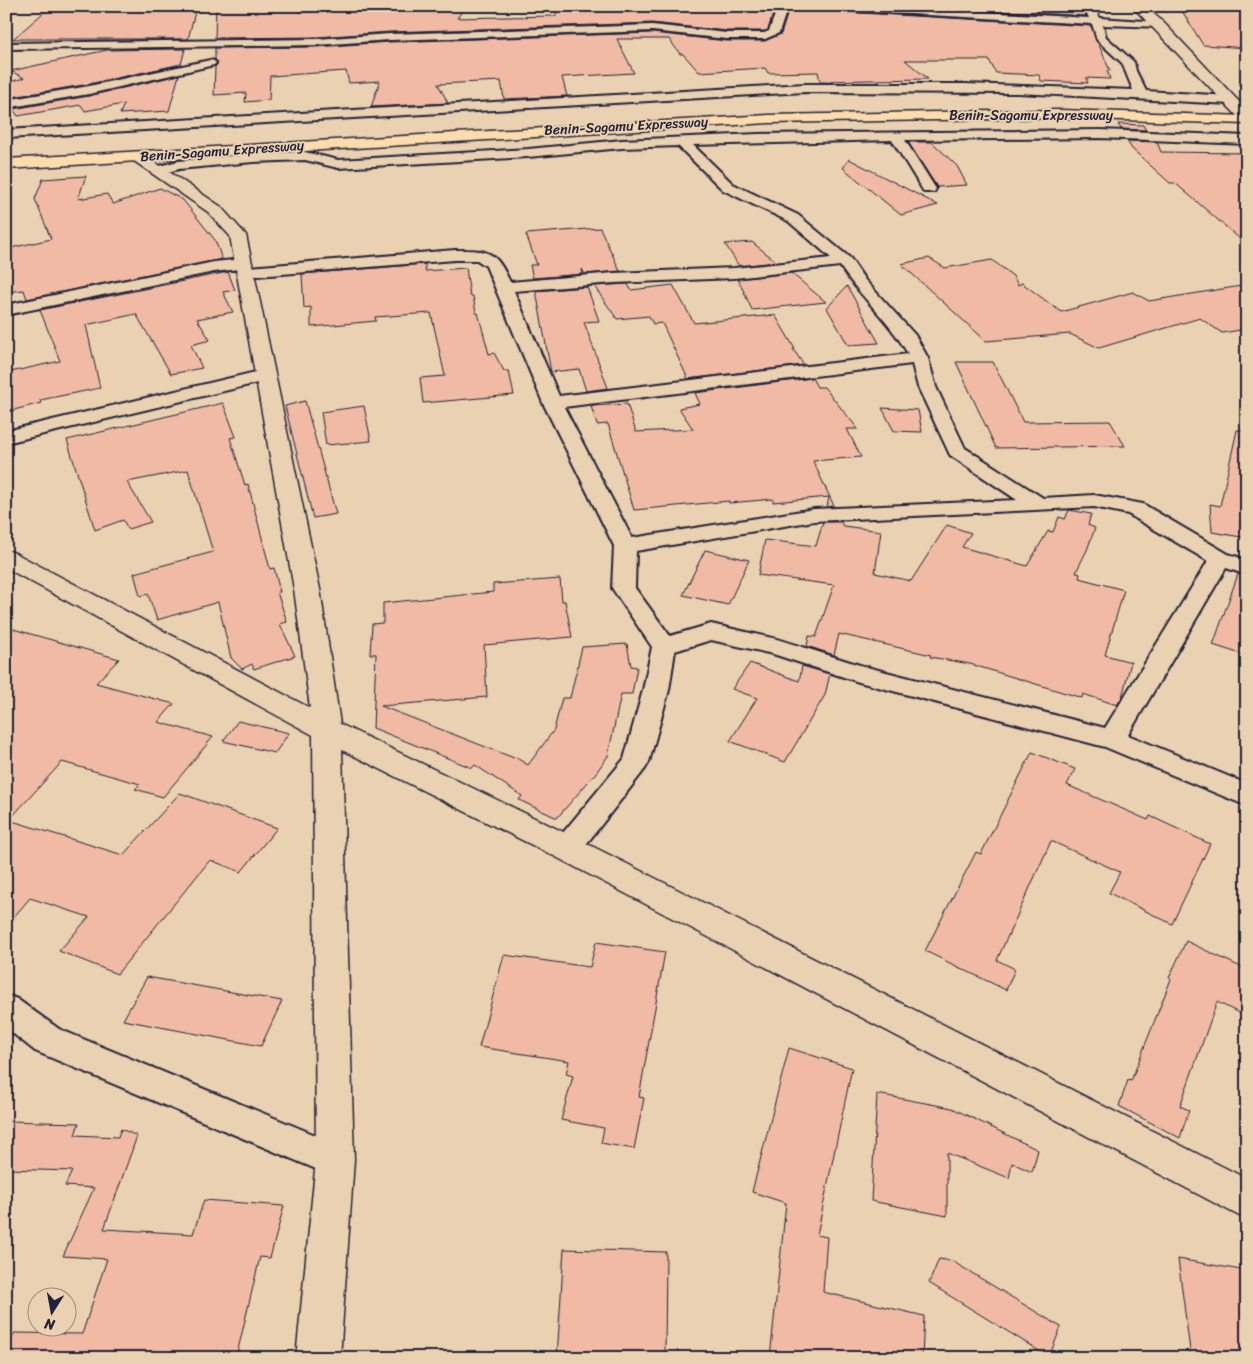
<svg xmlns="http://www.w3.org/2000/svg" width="1253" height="1364" font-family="Sriracha,sans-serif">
  <rect width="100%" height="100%" fill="#e9d1b1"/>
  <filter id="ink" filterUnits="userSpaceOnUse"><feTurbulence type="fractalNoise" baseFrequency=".02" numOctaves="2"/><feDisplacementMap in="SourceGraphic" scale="10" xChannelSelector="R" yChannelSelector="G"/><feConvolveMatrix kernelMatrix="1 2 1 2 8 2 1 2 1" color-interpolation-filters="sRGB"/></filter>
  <g filter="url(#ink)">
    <path fill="#f0baa5" stroke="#22223b" d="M51,6H94L92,9H113L196,8L188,39H13Z
      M216,6L302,8L299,12L365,10L366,6H466L457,18L555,16L561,6H721L775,8L768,30L764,31H727L652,23L390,32L316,37L215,38Z
      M918,6H1056L1083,9L1086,16Z
      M1179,6H1247V48L1203,45Z
      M789,9L1091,26L1110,71L1107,70L1110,79L1086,78L1088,83L1041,81L1039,75L996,73L989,60H905L928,79L820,81L818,72L768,73L765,68L699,72L683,54H680L669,39H617L634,73L562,77L567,96L504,99L501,81L438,84L448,103L371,107L380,81L349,83L346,71L270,76L269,100L245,102L246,93L214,95L215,67L218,63L215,59V48L316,47L390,42L652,33L727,41H765L781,34Z
      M185,49L181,64L89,84L6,98V83L24,78L11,71L107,50Z
      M179,75L169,111L120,114L124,104L85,111L81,105L18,116L13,109L89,96Z
      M1118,124L1143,125L1146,130L1121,129Z
      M1127,141L1157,142L1161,152L1247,153V245L1175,183H1170L1132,149Z
      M908,142H932L957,166L967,185L937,187Z
      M849,159L938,205L901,215L843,168Z
      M86,176L78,199L107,194L113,204L160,188L183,200L215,240L222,259L27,299L24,290L6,292V249L51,239L35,199L43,179Z
      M600,228L620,271L585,274L582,269L583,274L533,278L530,265H537L526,234Z
      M752,242L777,262L739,266L725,244Z
      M929,258L945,268L992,260L1013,276L1018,285L1022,283L1061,312L1133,292L1149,301L1247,285V329L1222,333L1200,318L1099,348L1070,334L986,341L901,264Z
      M425,264V271L466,268L470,296H473L476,313H478L489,354L494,353L504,371H509L514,395L423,403L420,378L445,376L431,313L375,317L376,321L311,327V307L304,308L302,274Z
      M228,272L235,290L223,292L233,312L197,319L210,340L191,345L202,368L171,374L136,314L86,325L100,388L40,400L41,403L6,412V373L60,361L40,310Z
      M791,273L826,302L752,310L738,279Z
      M628,284L631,290L673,285L694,323L775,315L795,349H793L804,365L688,379L662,323L653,324L649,316L617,319L594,286Z
      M847,286L879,343L848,345L827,308Z
      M587,287L599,321L584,322L608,388L586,391L579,369L551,372L536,291Z
      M956,362H993L1023,422L1110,421L1125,446L996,448Z
      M812,378L817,387H824L858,429H847L861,457L813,461L834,506L827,507L829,497L773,502V499L729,503V501L634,510L608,424L597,425L591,406L627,404L636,432L693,429L679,408L700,404L695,393Z
      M305,401L336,514L313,518L285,406Z
      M223,403L236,437L230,438L245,485L248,484L270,569L274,568L280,592H277L287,622L280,624L295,656L254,669L252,664L242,669L231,658L218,602L157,620L148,594L140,596L134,573L213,552L188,470L127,482L151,522L128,529L123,520L95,530L67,440Z
      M364,406L371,441L326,445L321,412Z
      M882,408L918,410L922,432L894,431Z
      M1237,430L1247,431V538L1212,532L1210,504L1220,506Z
      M1069,510L1091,514L1088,525L1095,528L1087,550L1076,572L1080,574L1079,578L1124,590L1105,655L1131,662L1122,697L1117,705L1083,694L1082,698L970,664L930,657L931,655L839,634L834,655L807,646L809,636L816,637L834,585L758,575L765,540L816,546L823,522H841L843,526L881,531L875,573L911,581L947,525L971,533L962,547L1027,566L1048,531L1053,532L1059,517L1065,519Z
      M705,550L749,560L728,605L683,595Z
      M1238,574L1247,577V656L1213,645Z
      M560,579L562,601H565L572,637L484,645L487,697L381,706L514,758L515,757L528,765L554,730L562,698H570L582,647L627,644L631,666L637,667L632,694H621L608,756L595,774L557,818L519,800L522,796L475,765L472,768L373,728L376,654H370L372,624L383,623V603L493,592V584Z
      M6,627L119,659L96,683L174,704L158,722L213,737L163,797L135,789L140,784L62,762L9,820L123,855L180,793L277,828L241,872L210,860L117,974L59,951L89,917L30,898L6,926Z
      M750,663L799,681L802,666L830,674L825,695L785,762L730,741L757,698L732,689Z
      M238,721L289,733L275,753L223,741Z
      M1032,752L1075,769L1067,785L1148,820L1150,816L1210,844L1172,924L1109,893L1120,872L1051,841L997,960L1015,969L1006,990L925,951L976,852L981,854Z
      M1186,941L1247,970V1017L1217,1002L1180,1106L1189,1110L1180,1138L1119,1106L1128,1080L1131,1081L1171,979L1169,978Z
      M596,942L665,952L639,1097L644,1098L634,1149L601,1143L604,1128L561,1120L573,1076L566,1074L569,1061L479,1047L504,955L590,967Z
      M147,977L282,1001L261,1046L123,1020Z
      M789,1048L852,1068L817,1235L827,1237L823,1292L924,1316L922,1358H770L786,1203L752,1192Z
      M877,1094L952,1108L1038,1150L1032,1172L1012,1163L1009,1178L947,1153V1216L871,1201Z
      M6,1121L79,1123L75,1135L118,1137L121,1129L137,1136L104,1229L193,1234L204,1200L284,1206L270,1258L260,1257L236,1358H6L14,1333L82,1334L107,1259L63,1256L94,1188L65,1186L72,1171L6,1169Z
      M564,1249L666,1252L665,1358H557Z
      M939,1259L952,1261L1061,1327L1049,1357L929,1283Z
      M1178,1259L1247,1271V1358H1191Z"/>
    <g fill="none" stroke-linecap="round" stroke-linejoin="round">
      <g stroke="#22223b" stroke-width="4">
        <path id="street" d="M778,6H788L779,33L765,39H727L652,31L390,40L316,45L6,49V43L316,39L390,34L652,25L727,33H764L769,31Z
          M816,6H881L1089,18L1085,10L1090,7L1094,8L1100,18L1159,22L1163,23L1164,25L1163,27L1103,25L1106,37L1134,62L1136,71L1146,91L1230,96L1236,100L1230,104L1018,93L805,92L6,138V130L805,84H965L1133,90L1122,63L1097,40L1092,24L821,9Z
          M210,60L214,61L216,63L214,65L89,94L6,108V100L89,86Z
          M1100,130L1247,136V144L1100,138L905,140L936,189L934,192H924L892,140L693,145L733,184L798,215L850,258L865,280L915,335L928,358L936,387L965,448L1043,498L1094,495L1143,504L1228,554L1247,560V575L1226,568L1128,735L1247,784V806L1105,747L859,682L773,654L711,640L675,651L669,690L649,762L645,769L577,856L567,859L557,856L553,848L557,840L624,759L643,690L652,647L612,588L614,546L543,403L486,266L477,260H455L245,277L239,275L237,272L239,269L214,272L6,315V305L214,262L243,259L249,261L251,264L249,267L455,250C489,250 495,250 510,282L614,273L734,268L831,258L788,221L723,190L678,146L622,148L528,157L338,168L305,160L253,162L179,169L157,175L150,171L152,168L178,161L253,154L305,152L338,160L528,149L622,140L758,134ZM840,266C860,297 890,321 908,354L559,396L514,291L614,283L734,278ZM912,364L918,387L950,455L1017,500L814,509L632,538L564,407ZM1094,507L1128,514L1208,561L1105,728L863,666L777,639L711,624L670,636L635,588L636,551L814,521Z
          M264,370L270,372L273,376L270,380L6,443V431Z
          M6,995L17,999L59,1029L347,1148L353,1160L347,1172L335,1177L35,1051L6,1028Z"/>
      </g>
      <g stroke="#22223b" stroke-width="3">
        <path id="secondary" d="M1132,6H1145L1163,22L1247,110V122L1242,121Z
          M136,152L141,153L220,206L246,235L320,589L340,724L578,839L1247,1179V1220L556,857L342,750L354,1160L340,1358H296L316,1160L313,735L6,568V550L15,553L310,708L294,589L230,236L208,212L131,159L129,156L131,153Z"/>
      </g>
      <g stroke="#22223b" stroke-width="3">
        <path id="highway" d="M1060,110L1247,116V124L1060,118L769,123L6,169V159L769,115Z"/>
      </g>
      <use href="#street" fill="#e9d1b1" fill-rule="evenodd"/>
      <use href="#secondary" fill="#e9d1b1" fill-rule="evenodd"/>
      <use href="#highway" fill="#fcdcac" fill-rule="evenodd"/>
    </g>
  </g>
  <g text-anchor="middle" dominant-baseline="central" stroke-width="4" stroke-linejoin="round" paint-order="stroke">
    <g font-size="14" fill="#22223b" stroke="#e9d1b1">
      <text x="1031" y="115">Benin-Sagamu Expressway</text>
      <text transform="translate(626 126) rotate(-3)">Benin-Sagamu Expressway</text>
      <text transform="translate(222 151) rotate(-4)">Benin-Sagamu Expressway</text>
    </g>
  </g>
  <rect width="1253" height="1364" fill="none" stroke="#e9d1b1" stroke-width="25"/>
  <rect x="12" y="12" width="1228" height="1339" fill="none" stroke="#22223b" stroke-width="2" filter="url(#ink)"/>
  <g transform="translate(52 1312) rotate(191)"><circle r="24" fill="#e9d1b1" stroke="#998b82"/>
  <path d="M0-4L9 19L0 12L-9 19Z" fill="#22223b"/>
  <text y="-8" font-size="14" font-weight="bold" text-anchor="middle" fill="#22223b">N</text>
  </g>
</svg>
